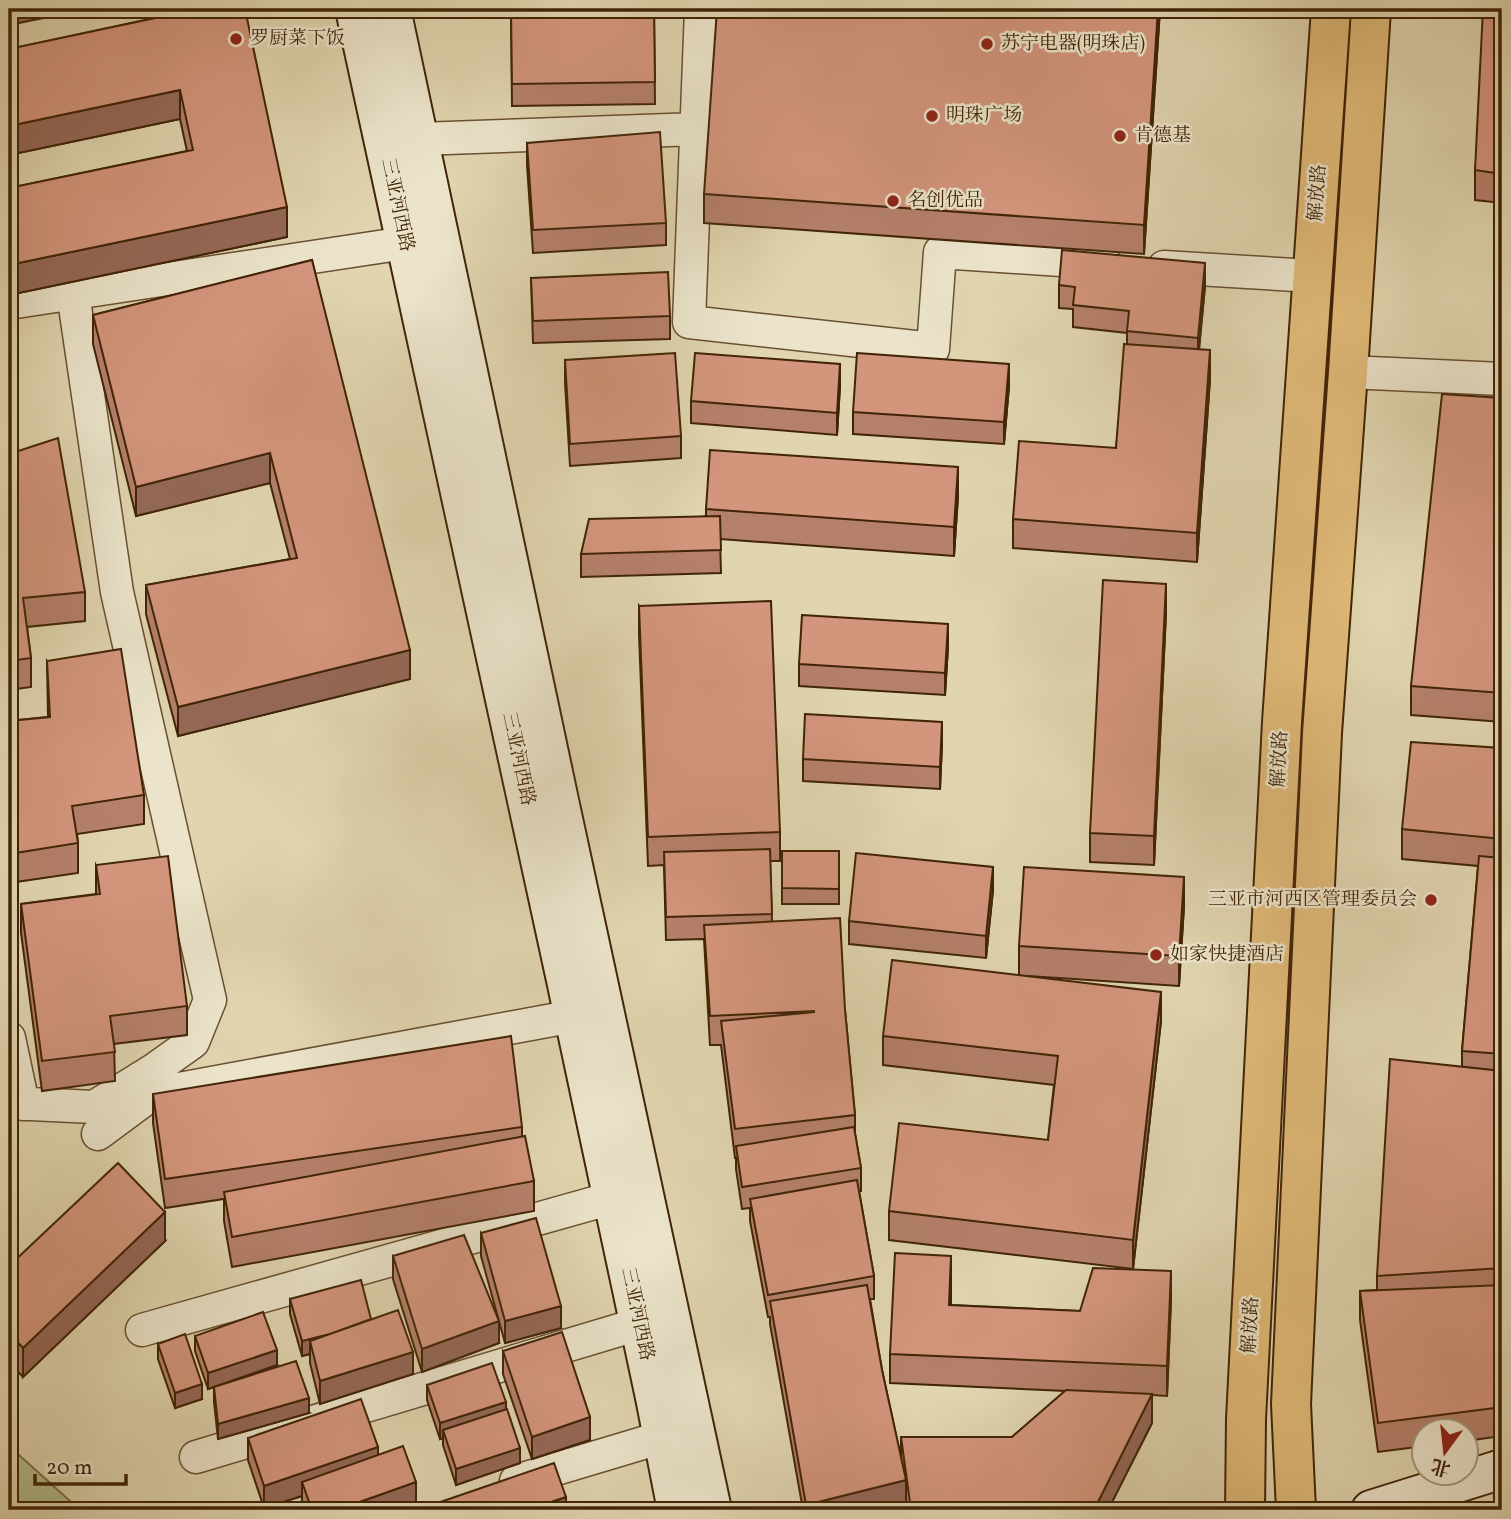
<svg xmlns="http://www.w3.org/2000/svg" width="1511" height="1519" font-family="Vollkorn,'Noto Serif SC',serif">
  <rect width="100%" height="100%" fill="#e0d5af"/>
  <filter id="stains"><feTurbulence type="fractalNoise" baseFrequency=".00286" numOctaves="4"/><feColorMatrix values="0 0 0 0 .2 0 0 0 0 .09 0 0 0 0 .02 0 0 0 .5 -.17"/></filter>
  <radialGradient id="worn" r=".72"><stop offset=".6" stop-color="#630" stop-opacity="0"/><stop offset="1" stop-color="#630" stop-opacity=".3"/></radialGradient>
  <path fill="#b2bd8b" stroke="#7a7049" stroke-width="2" d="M9,1446L80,1510H9Z"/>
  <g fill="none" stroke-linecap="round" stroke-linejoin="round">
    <g stroke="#695031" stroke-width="35">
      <path id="street" d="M701,9L689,322L933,349L940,252L1105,263
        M419,139L697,129
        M1164,267L1312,276
        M9,303L405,243
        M1348,372L1502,379
        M9,1038L23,1104
        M9,1103L94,1107L155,1069L193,1042L210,1000L117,592L73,293
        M98,1134L152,1094L574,1016
        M142,1330L612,1198
        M196,1457L639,1324
        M516,1481L663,1437"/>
    </g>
    <g stroke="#412407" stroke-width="42">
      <path id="secondary" d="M355,9L565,975L655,1397L677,1510
        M391,9L558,796L712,1510
        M1371,1510L1502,1469"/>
    </g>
    <g stroke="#412407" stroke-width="42">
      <path id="primary" d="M1245,1510L1246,1419L1282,722L1331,9
        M1296,1510L1291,1404L1322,733L1348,372L1371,9"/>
    </g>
    <use href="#street" stroke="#ebe4cb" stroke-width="32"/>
    <use href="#secondary" stroke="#ebe4cb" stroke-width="38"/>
    <use href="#primary" stroke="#e0ba78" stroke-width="38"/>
  </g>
  <path fill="#b5806b" stroke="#412407" stroke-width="2" d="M157,9H245L287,237L9,295V188L187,151L180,119L9,155V49L159,17Z
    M654,9L655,104L512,106L511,11Z
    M1160,9L1144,254L704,223V194Z
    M1502,9V203L1475,200V170Z
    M527,143L666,223V245L533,253L527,165Z
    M312,260L410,679L178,736L146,614V585L290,559L270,483L136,516L93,344V315Z
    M531,278L670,316V339L533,343Z
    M1059,285L1205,286L1199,349L1210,379L1197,562L1013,548V519L1116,448L1127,344V333L1073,327V309L1059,308Z
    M565,360L681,436V458L570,466L565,383Z
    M840,386L837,435L691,423V401Z
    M1009,386L1004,444L853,434V412Z
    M1502,398V722L1411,715V686Z
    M9,454L85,592V621L27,627L31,658V687L9,690Z
    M958,496L954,556L720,539L721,573L581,577V554L706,516V509Z
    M639,606L780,832V861H770L772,921L845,1010L855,1115V1134L861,1168V1191H859L874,1276V1299H870L882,1370L901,1458V1437H1012L1065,1391L890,1383V1354L951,1285V1305L1080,1311L1171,1300L1167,1396L1152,1395V1423L1108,1510H907L906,1501L873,1510H803L770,1324V1317H768L750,1221V1208L742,1209L736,1169V1158H735L721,1045H710L704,939L666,940L664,865L648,866L639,635Z
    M1166,613L1154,865L1090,862V833Z
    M948,647L945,695L799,686V664Z
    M47,661L144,795V824L77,834L78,843V873L9,883V721L48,717Z
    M942,744L940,789L803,781V759Z
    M1502,748V1436L1466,1441V1432H1424V1446L1378,1452L1360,1320V1291L1377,1290V1276L1462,1067V1051L1478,866L1402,859V829Z
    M782,851H839V904H782Z
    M96,865L187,1006V1035L114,1044L115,1081L42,1091L21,933V904L96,894Z
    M993,890L986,958L849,944V921Z
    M1184,906L1179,986L1028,976L1161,1021L1133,1269L889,1240V1211L1048,1140L1054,1085L883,1065V1036L1019,975V946Z
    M153,1094L522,1127V1136L534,1181V1211L232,1267L224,1221V1199L165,1208L153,1123Z
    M481,1233L561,1328L505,1343L481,1256Z
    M165,1241L23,1377L9,1362V1266Z
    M393,1256L499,1343L422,1372L393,1279Z
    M290,1299L413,1374L320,1404L310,1363V1354L302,1356L290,1314Z
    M195,1336L277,1365L208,1389L195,1351Z
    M158,1344L202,1399L175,1408L158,1359Z
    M503,1351L590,1440L532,1459L503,1374Z
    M427,1385L506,1409L520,1463L456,1485L443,1445V1438L440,1439L427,1400Z
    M214,1387L309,1413L218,1439L214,1402Z
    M248,1438L378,1455L416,1504L399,1510H304L302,1505V1496L264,1508L248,1460Z"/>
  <path fill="#946857" stroke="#412407" stroke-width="2" d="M9,9H88L9,25Z
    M1158,9H1160L1144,254V225Z
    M180,90V119L9,155V126Z
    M287,207V237L9,295V265Z
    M1205,263V286L1198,360V338Z
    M1210,350V379L1197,562V533Z
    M840,364V386L837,435V413Z
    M1009,364V386L1004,444V422Z
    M270,453V483L136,516V487Z
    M958,467V496L954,556V527Z
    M1166,584V613L1154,865V836Z
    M948,624V647L945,695V673Z
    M410,650V679L178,736V707Z
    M942,722V744L940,789V767Z
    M993,867V890L986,958V936Z
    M1184,877V906L1179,986V956Z
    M1161,992V1021L1133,1269V1240Z
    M165,1212V1241L23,1377V1348Z
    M951,1256V1285L949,1334V1305Z
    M1171,1271V1300L1167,1396V1366Z
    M561,1306V1328L505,1343V1321Z
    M499,1321V1343L422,1372V1349Z
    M372,1323L310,1341V1354L302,1356V1341Z
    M277,1350V1365L208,1389V1373Z
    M413,1352V1374L320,1404V1381Z
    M202,1384V1399L175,1408V1393Z
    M1152,1394V1423L1108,1510H1094Z
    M309,1398V1413L218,1439V1424Z
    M506,1402V1417L443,1430V1438L440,1439V1423Z
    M590,1417V1440L532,1459V1437Z
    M378,1447V1470L302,1482V1496L264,1508V1486Z
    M520,1448V1463L456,1485V1469Z
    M906,1480V1502L873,1510H806V1505Z
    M416,1482V1504L399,1510H337Z
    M566,1497V1510H527Z"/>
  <path fill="#d3957c" stroke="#412407" stroke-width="2" d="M163,9H245L287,207L9,265V188L193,150L180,90L9,126V49L165,16Z
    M654,9L655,82L512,84L511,11Z
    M717,9H1158L1144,225L704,194Z
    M1483,9H1502V174L1475,170Z
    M660,132L666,223L533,230L527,143Z
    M1062,250L1205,263L1198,338L1127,331L1129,311L1073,305L1075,287L1059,285Z
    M312,260L410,650L178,707L146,585L297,558L270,453L136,487L93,315Z
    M668,272L670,316L533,321L531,278Z
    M1124,344L1210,350L1197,533L1013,519L1019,441L1116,448Z
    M675,353L681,436L570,444L565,360Z
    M695,353L840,364L837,413L691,401Z
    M857,353L1009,364L1004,422L853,412Z
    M1442,394L1502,398V693L1411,686Z
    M58,438L85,592L23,598L31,658L9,661V454Z
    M710,450L958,467L954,527L706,509Z
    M720,516L721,550L581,554L589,519Z
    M1103,580L1166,584L1154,836L1090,833Z
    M771,601L780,832L648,837L639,606Z
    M802,615L948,624L945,673L799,664Z
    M121,649L144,795L72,806L78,843L9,854V721L50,717L47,661Z
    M805,714L942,722L940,767L803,759Z
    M1411,742L1502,748V839L1402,829Z
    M770,849L772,914L666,917L664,852Z
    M782,851H839V889L782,888Z
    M856,853L993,867L986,936L849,921Z
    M168,856L187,1006L110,1016L115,1052L42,1061L21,904L100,894L96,865Z
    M1479,856L1502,858V1054L1462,1051Z
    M1024,867L1184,877L1179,956L1019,946Z
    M840,918L845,1010L855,1115L735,1129L721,1021L814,1012V1011L710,1016L704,925Z
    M892,960L1161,992L1133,1240L889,1211L899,1123L1048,1140L1058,1056L883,1036Z
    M511,1036L522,1127L165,1179L153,1094Z
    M1390,1059L1502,1071V1268L1377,1276Z
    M854,1127L861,1168L742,1187L736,1146Z
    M525,1136L534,1181L232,1237L224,1192Z
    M118,1163L165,1212L23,1348L9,1333V1266Z
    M857,1180L874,1276L768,1295L750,1199Z
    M536,1218L561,1306L505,1321L481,1233Z
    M464,1235L499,1321L422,1349L393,1256Z
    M895,1253L951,1256L949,1305L1080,1311L1093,1268L1171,1271L1167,1366L890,1354Z
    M361,1280L371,1319L330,1334L302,1341L290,1299Z
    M867,1285L882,1370L906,1480L806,1505L770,1301Z
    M1502,1285V1407L1378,1423L1360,1291Z
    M398,1310L413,1352L320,1381L310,1341Z
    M263,1312L277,1350L208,1373L195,1336Z
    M562,1332L590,1417L532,1437L503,1351Z
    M185,1334L202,1384L175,1393L158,1344Z
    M296,1361L309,1398L218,1424L214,1387Z
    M492,1363L506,1402L440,1423L427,1385Z
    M1066,1390L1152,1394L1094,1510H911L901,1437H1012Z
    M361,1399L378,1447L264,1486L248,1438Z
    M507,1409L520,1448L456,1469L443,1430Z
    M403,1446L416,1482L337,1510H312L302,1482Z
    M554,1463L566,1497L527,1510H417Z"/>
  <g fill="#8f2418" stroke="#ebe4cb" stroke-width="2.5">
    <circle cx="236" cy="39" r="7"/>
    <circle cx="987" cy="44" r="7"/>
    <circle cx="932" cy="116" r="7"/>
    <circle cx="1120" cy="136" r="7"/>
    <circle cx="893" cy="201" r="7"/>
    <circle cx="1431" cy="900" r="7"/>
    <circle cx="1156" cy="955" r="7"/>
  </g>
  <g text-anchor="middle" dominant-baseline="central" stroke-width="5" stroke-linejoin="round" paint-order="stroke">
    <g font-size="19" fill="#412407" stroke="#ebe4cb" text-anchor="start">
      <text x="250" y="39">罗厨菜下饭</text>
      <text x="1001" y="44">苏宁电器(明珠店)</text>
      <text x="946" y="116">明珠广场</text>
      <text x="1134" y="136">肯德基</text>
      <text x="907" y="201">名创优品</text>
      <text x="1417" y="900" text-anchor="end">三亚市河西区管理委员会</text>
      <text x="1170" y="955">如家快捷酒店</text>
    </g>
    <g font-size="19" fill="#412407" stroke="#ebe4cb">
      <text transform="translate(1318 193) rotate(-86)">解放路</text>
      <text transform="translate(397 205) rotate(78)">三亚河西路</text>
      <text transform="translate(518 759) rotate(78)">三亚河西路</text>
      <text transform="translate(1280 759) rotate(-87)">解放路</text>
      <text transform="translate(637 1314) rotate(78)">三亚河西路</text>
      <text transform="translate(1251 1325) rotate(-87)">解放路</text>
    </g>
  </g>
  <rect width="1511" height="1519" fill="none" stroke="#e0d5af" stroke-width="35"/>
  <rect x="10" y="10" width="1490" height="1498" fill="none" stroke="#412407" stroke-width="3.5"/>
  <rect x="18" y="18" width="1476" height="1484" fill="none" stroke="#412407" stroke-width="2"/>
  <g transform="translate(1445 1452) rotate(195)"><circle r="33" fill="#ebe4cb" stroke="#a7977d" stroke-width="2"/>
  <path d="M0-5L12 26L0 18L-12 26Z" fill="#8f2418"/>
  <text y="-10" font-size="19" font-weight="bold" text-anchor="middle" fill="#412407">北</text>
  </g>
  <path d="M35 1474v10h91v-10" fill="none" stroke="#412407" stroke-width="3.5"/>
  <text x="46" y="1474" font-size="21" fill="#412407" stroke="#ebe4cb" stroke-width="5" paint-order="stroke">20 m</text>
  <rect width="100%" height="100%" filter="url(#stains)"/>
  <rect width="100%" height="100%" fill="url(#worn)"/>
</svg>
